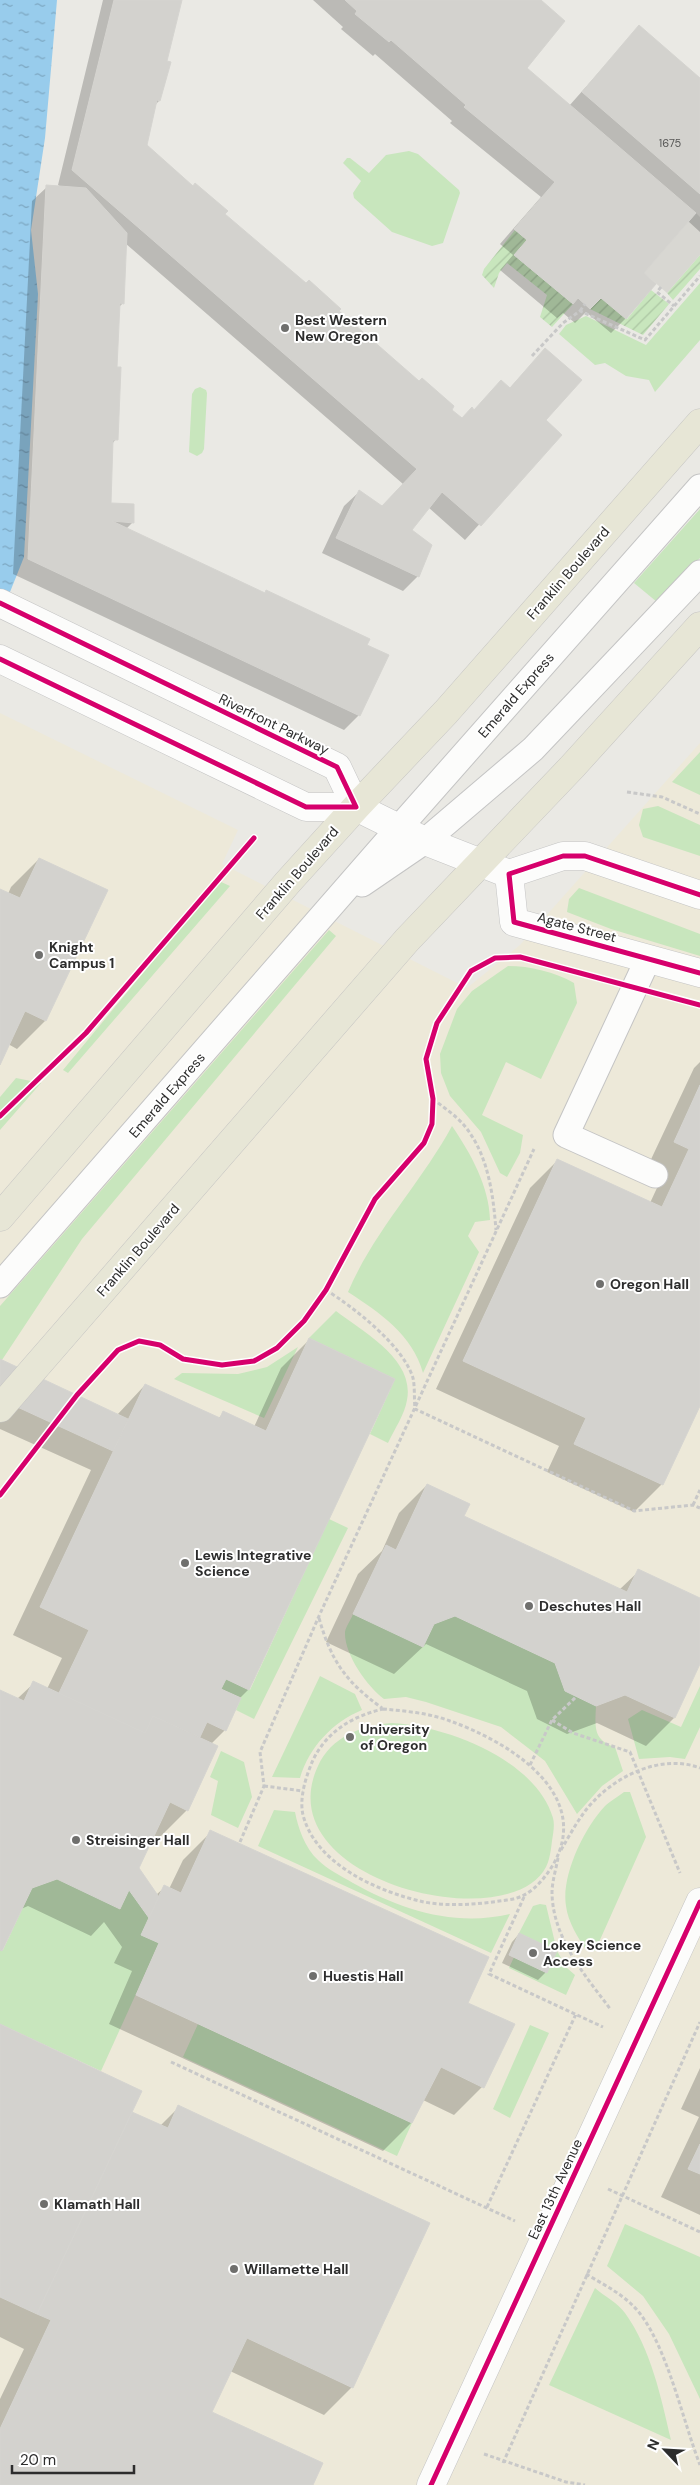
<svg xmlns="http://www.w3.org/2000/svg" width="700" height="2485" font-family="'DM Sans',sans-serif">
  <defs>
    <pattern id="garden-furrows" width="10" height="10" patternUnits="userSpaceOnUse" patternTransform="scale(1.25)"><rect width="10" height="10" fill="#c8e6bd"/><path d="M-1 1l2-2M0 10L10 0M9 11l2-2" fill="none" stroke="#acc6a3"/></pattern>
    <pattern id="water-ripples" width="26" height="14" patternUnits="userSpaceOnUse" patternTransform="scale(1.25)"><rect width="26" height="14" fill="#98ccec"/><path d="M2 4q2-2 4 0t4 0M15 11q2-2 4 0t4 0" fill="none" stroke="#7ca6c0"/></pattern>
  </defs>
  <rect width="100%" height="100%" fill="#eae9e4"/>
  <path fill="#ede9d9" d="M0,713L238,830L222,864L467,988L520,945L700,743V2485H0Z"/>
  <path fill="#c8e6bd" d="M409,151L418,154L459,190L460,193L443,243L432,246L392,232L354,198L353,193L361,181L343,163L347,158H350L369,173L386,155Z
    M700,283V340L655,392L649,380L626,376L605,363L595,365L559,334L566,325L586,316L646,345Z
    M200,387L206,390L207,393L204,449L202,453L197,456L189,452L192,394L195,389Z
    M700,509V558L657,602L634,583Z
    M700,752V795L672,782Z
    M658,806L700,825V856L643,837L639,825L643,809Z
    M219,881L230,886L68,1073L63,1070Z
    M579,888L700,934V956L611,929L567,912L569,899Z
    M329,930L336,936L82,1239L0,1363V1306Z
    M508,966C530,966 555,972 574,983L577,1003L541,1079L506,1062L482,1115L523,1135L520,1153L507,1177L500,1173L481,1132L450,1096L441,1073L440,1054L457,1009L472,991Z
    M16,1078L41,1083L0,1130V1097Z
    M452,1126C471,1154 489,1186 490,1220L475,1222L468,1236L479,1252L423,1373C413,1335 379,1312 348,1292C374,1231 421,1183 452,1126Z
    M336,1311C363,1332 415,1359 407,1400C405,1414 394,1430 388,1443L370,1434L395,1379L309,1338Z
    M298,1347L264,1418L174,1379L182,1373L238,1374L267,1367Z
    M329,1519L348,1528L254,1719L236,1710L241,1698L221,1689L226,1679L250,1690Z
    M353,1614L434,1624L455,1616L555,1663L565,1691L596,1706C595,1727 593,1740 615,1747L623,1771L602,1786L577,1814L545,1761L501,1727L426,1702L406,1697L384,1699C367,1686 344,1654 345,1632C346,1626 351,1620 353,1614Z
    M320,1676L355,1694L362,1710C333,1722 309,1747 300,1778L272,1777Z
    M700,1686V1727L685,1759L670,1757L639,1759L628,1719L642,1710L681,1727Z
    M392,1723C447,1726 536,1760 553,1818C555,1825 553,1834 552,1841C551,1849 550,1859 546,1867C509,1939 265,1880 318,1766C331,1737 362,1725 392,1723Z
    M221,1751L244,1762L252,1797L238,1828L211,1815L218,1781L210,1777Z
    M624,1792H630L646,1837L595,1951H587C578,1938 568,1922 566,1906C561,1876 584,1828 605,1806C610,1801 618,1797 624,1792Z
    M274,1810L295,1812C298,1828 305,1848 318,1860C327,1869 341,1876 353,1883C401,1910 455,1927 510,1914L491,1953L258,1846Z
    M57,1879L129,1890L149,1918L142,1935L159,1943L101,2071L0,2024V1950H3L32,1888Z
    M540,1904L546,1905L557,1951L567,1968L575,1975L566,1995L509,1968L514,1957L519,1933L533,1906Z
    M198,2024L412,2123L397,2156L183,2057Z
    M530,2025L549,2033L510,2118L493,2109Z
    M625,2224L700,2257V2399L669,2334L643,2296L607,2266Z
    M595,2288C604,2296 618,2303 625,2313C651,2349 661,2397 671,2440L549,2385Z"/>
  <path fill="url(#garden-furrows)" d="M515,230L527,240L515,255L573,304L552,327L540,317L547,295L507,263L499,273L494,288L482,275L484,269Z
    M700,255V269L673,300L667,293Z
    M651,290L669,304L643,335L590,309L601,298L627,319Z"/>
  <path fill="#d8d7d2" d="M696,213L700,217V255L667,293L644,273Z"/>
  <path fill="url(#water-ripples)" d="M0,0H57L45,138L31,230L38,294L24,557L0,617Z"/>
  <path fill="#0003" d="M103,0H181L166,62L159,101L155,105L145,146L461,419L509,389L531,365L544,420L560,435L465,540L428,507L410,530L418,576L403,591L322,553L344,506L359,492L382,507L403,484L125,243L123,303L118,308L116,369V439L112,444L109,504L133,522L126,529L366,645L359,715L344,730L13,574L32,201L47,187H61L58,185Z
    M313,0H539L525,68L569,106L639,27L700,79V232L688,221L642,273L626,318L611,333L586,312L575,323L563,313L557,318L500,270L513,255L500,244L541,197L450,123L452,121L375,54L373,56L341,29L343,27Z
    M39,859L45,1021L17,1049L8,1044L0,1062V890L8,894L11,887Z
    M700,1062V1403L662,1484L634,1512L547,1472L559,1446L436,1389L530,1188L558,1160L650,1203L662,1177L646,1170L694,1068Z
    M309,1340L248,1690L240,1698L225,1730L211,1744L187,1810L159,1838L153,1835L137,1869L156,1895L165,1887L169,1889L183,1860L211,1832L466,2004L482,2087L454,2115L423,2100L411,2123L383,2151L109,2024L132,1971L114,1963L122,1947L104,1922L91,1936L28,1906L21,1909L0,1951V1691L17,1699L34,1683L47,1689L62,1658L13,1635L91,1470L0,1429V1361L117,1415L145,1385L218,1419L223,1413L254,1427L281,1368Z
    M427,1485L463,1517L619,1590L639,1571L700,1599V1661L674,1718L646,1746L597,1723L567,1734L537,1719L527,1691L426,1644L394,1674L326,1642L358,1574L382,1551L399,1513Z
    M519,1934L546,1972L538,1980L502,1963L512,1942Z
    M0,2025L130,2112L160,2126L179,2107L352,2387L324,2415L230,2371L210,2412L311,2485H0V2399L24,2349L0,2337Z
    M700,2068V2215L661,2197L699,2117L681,2109Z"/>
  <path fill="#d3d2ce" stroke="#d5d4d0" d="M114,0H182L167,61L171,62L160,101L157,100L147,145L193,186L195,183L228,211L225,214L306,283L309,280L341,309L339,311L419,381L422,378L454,406L452,410L462,418L472,407L474,410L501,380L510,388L545,348L582,380L546,420L562,435L481,526L442,492L412,530L432,545L419,577L336,538L359,490L382,506L417,469L72,170Z
    M345,0H541L565,21L527,68L696,213L644,273L656,284L626,319L601,298L590,309L578,298L573,304L514,255L527,240L514,229L555,182L464,107L466,105L391,40L389,42L355,14L357,11Z
    M639,25L700,78V194L582,92Z
    M46,185L86,188L127,233L124,304L120,303L117,367H121L118,440H113L111,503L134,504V523L112,521L265,593L266,590L370,639L367,645L389,655L360,716L28,559Z
    M39,858L108,890L46,1021L25,1011L0,1065V889L20,898Z
    M700,1085V1406L663,1485L574,1444L586,1418L463,1361L557,1159L662,1207L689,1149L674,1142Z
    M309,1338L395,1379L249,1690L226,1679L221,1689L241,1698L226,1731L207,1722L200,1737L153,1716L145,1733L59,1693L89,1630L40,1607L145,1384L220,1418L223,1411L266,1431Z
    M0,1359L128,1419L113,1451L0,1399Z
    M427,1484L470,1504L464,1516L627,1592L638,1569L700,1598V1664L675,1718L625,1695L596,1706L565,1691L555,1663L455,1616L434,1624L423,1647L353,1614L386,1545L396,1550Z
    M33,1681L145,1733L153,1716L218,1746L188,1811L170,1802L139,1868L159,1897L149,1918L129,1890L120,1909L57,1879L32,1888L2,1951L0,1950V1690L24,1701Z
    M210,1830L489,1957L468,2003L515,2024L484,2088L441,2067L412,2123L136,1995L159,1943L141,1935L164,1885L181,1893Z
    M519,1933L557,1951L547,1973L509,1955Z
    M0,2024L142,2091L37,2314L0,2297Z
    M178,2105L430,2223L353,2388L247,2338L212,2412L323,2463L313,2485H0V2429L51,2320L37,2314L132,2112L168,2128Z
    M700,2144V2174L688,2169Z"/>
  <g fill="none" stroke-linecap="round" stroke-linejoin="round">
    <g stroke="#c4c4c4" stroke-width="27">
      <path id="lane" d="M362,884L425,841L533,749L700,573
        M648,959L566,1135L655,1175
        M0,1285L398,829L700,487"/>
    </g>
    <g stroke="#c4c4c4" stroke-width="29">
      <path id="street" d="M0,603L337,767L356,807H306L0,659
        M431,2485L700,1902"/>
    </g>
    <g stroke="#c4c4c4" stroke-width="29">
      <path id="secondary" d="M356,807L425,841L509,874L563,856H585L700,895
        M509,874L514,922L700,973"/>
    </g>
    <g stroke="#c6c5c3" stroke-width="29">
      <path id="primary" d="M0,1217L288,882L356,807L446,712L700,423
        M0,1408L407,940L572,767L700,626"/>
    </g>
    <path stroke="#c8c8c8" stroke-width="3" stroke-dasharray="4 2.5" stroke-linecap="butt" d="M661,287L657,292L674,306
      M580,311L585,304
      M532,356L563,323L580,311L645,340L700,276
      M627,792L662,797L700,814
      M433,1099C443,1107 455,1115 463,1124C488,1153 493,1193 496,1230
      M326,1290C353,1307 403,1345 413,1378C415,1387 414,1399 415,1409L634,1511L693,1505L700,1508
      M0,1495L77,1395L118,1350L139,1341L160,1345L183,1359L222,1365L254,1361L277,1348L304,1321L326,1290L375,1199L424,1143L432,1124L433,1099L426,1059L437,1023L471,971L495,958H504
      M693,1505L700,1490
      M319,1618C331,1661 346,1682 382,1708
      M383,1709C405,1711 429,1713 450,1721C507,1741 594,1793 553,1865C542,1882 529,1898 507,1900C480,1904 451,1907 424,1902C379,1892 316,1865 303,1815C299,1798 306,1776 313,1760C327,1731 353,1716 383,1709Z
      M552,1720L573,1733L630,1752L680,1873
      M530,1765L552,1720L576,1697
      M264,1786L303,1791
      M240,1842L264,1786L260,1752L319,1616L534,1149
      M561,1850C568,1838 575,1825 583,1814C607,1780 658,1752 700,1768
      M558,1858C556,1869 552,1882 552,1893C553,1939 585,1975 611,2010
      M524,1897L489,1974L603,2027
      M171,2062L515,2221
      M608,2189L700,2232
      M487,2207L576,2014
      M586,2274C606,2286 627,2296 641,2315C668,2351 683,2421 700,2465
      M484,2454L566,2482L585,2485
      M503,2463L700,2022"/>
    <use href="#lane" stroke="#fcfcfb" stroke-width="25"/>
    <use href="#street" stroke="#fcfcfb" stroke-width="28"/>
    <use href="#secondary" stroke="#fcfcfb" stroke-width="28"/>
    <use href="#primary" stroke="#e7e6d6" stroke-width="28"/>
    <g stroke="#fff" stroke-width="8">
      <path id="cycleway" d="M0,603L337,767L356,807H306L0,659
        M700,895L585,856H563L509,874L514,922L700,973
        M0,1116L86,1033L254,838
        M0,1495L77,1395L118,1350L139,1341L160,1345L183,1359L222,1365L254,1361L277,1348L304,1321L326,1290L375,1199L424,1143L432,1124L433,1099L426,1059L437,1023L471,971L495,958L520,957L700,1005
        M431,2485L700,1902"/>
    </g>
    <use href="#cycleway" stroke="#d6006c" stroke-width="5"/>
  </g>
  <g fill="#6f6f6d" stroke="#fff" stroke-width="2">
    <circle cx="285" cy="328" r="5"/>
    <circle cx="39" cy="955" r="5"/>
    <circle cx="600" cy="1284" r="5"/>
    <circle cx="185" cy="1563" r="5"/>
    <circle cx="529" cy="1606" r="5"/>
    <circle cx="350" cy="1737" r="5"/>
    <circle cx="76" cy="1840" r="5"/>
    <circle cx="533" cy="1953" r="5"/>
    <circle cx="313" cy="1976" r="5"/>
    <circle cx="44" cy="2204" r="5"/>
    <circle cx="234" cy="2269" r="5"/>
  </g>
  <g text-anchor="middle" dominant-baseline="central" stroke-width="4" stroke-linejoin="round" paint-order="stroke">
    <g font-size="11" fill="#575756">
      <text x="670" y="143">1675</text>
    </g>
    <g font-size="14" font-weight="bold" fill="#2d2d2d" stroke="#fff" text-anchor="start">
      <text x="295" y="320">Best Western<tspan x="295" dy="16">New Oregon</tspan></text>
      <text x="49" y="947">Knight<tspan x="49" dy="16">Campus 1</tspan></text>
      <text x="610" y="1284">Oregon Hall</text>
      <text x="195" y="1555">Lewis Integrative<tspan x="195" dy="16">Science</tspan></text>
      <text x="539" y="1606">Deschutes Hall</text>
      <text x="360" y="1729">University<tspan x="360" dy="16">of Oregon</tspan></text>
      <text x="86" y="1840">Streisinger Hall</text>
      <text x="543" y="1945">Lokey Science<tspan x="543" dy="16">Access</tspan></text>
      <text x="323" y="1976">Huestis Hall</text>
      <text x="54" y="2204">Klamath Hall</text>
      <text x="244" y="2269">Willamette Hall</text>
    </g>
    <g font-size="14" fill="#2d2d2d" stroke="#fff">
      <text transform="translate(568 573) rotate(-49)">Franklin Boulevard</text>
      <text transform="translate(516 695) rotate(-49)">Emerald Express</text>
      <text transform="translate(274 724) rotate(26)">Riverfront Parkway</text>
      <text transform="translate(297 873) rotate(-49)">Franklin Boulevard</text>
      <text transform="translate(577 927) rotate(15)">Agate Street</text>
      <text transform="translate(167 1095) rotate(-49)">Emerald Express</text>
      <text transform="translate(138 1250) rotate(-49)">Franklin Boulevard</text>
      <text transform="translate(555 2189) rotate(-65)">East 13th Avenue</text>
    </g>
  </g>
  <g transform="translate(665 2450) rotate(295)" stroke="#ffffff" stroke-width="4" paint-order="stroke">
  <path d="M0-4L9 19L0 12L-9 19Z" fill="#2d2d2d"/>
  <text y="-8" font-size="14" font-weight="bold" text-anchor="middle" fill="#2d2d2d">N</text>
  </g>
  <path d="M12 2465v8h122v-8" fill="none" stroke="#2d2d2d" stroke-width="2.5"/>
  <text x="20" y="2465" font-size="15" fill="#2d2d2d" stroke="#ffffff" stroke-width="4" paint-order="stroke">20 m</text>
</svg>
